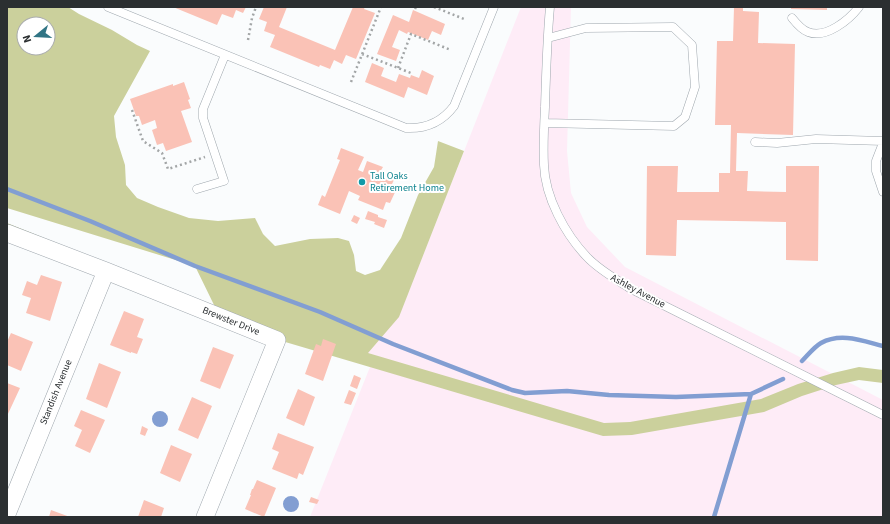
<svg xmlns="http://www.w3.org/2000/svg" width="890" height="524" font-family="'Source Sans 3',sans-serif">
  <rect width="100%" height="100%" fill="#fafcfd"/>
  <path fill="#feecf7" d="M521,7H571L567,151L571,193L587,227L625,267L883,400V517H310L372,362L367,353L399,316Z"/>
  <path fill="#cbd09c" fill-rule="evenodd" d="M7,7H68L79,14L112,30L137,45L150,51L114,116L116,137L125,165L126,185L137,198L158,207L189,218L218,221L255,218L263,234L275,246L310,239L338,238L349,241L354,255L356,271L365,275L380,270L401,238L418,195L434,167L438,141L464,151L399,317L368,353L604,423L630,422L761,399L798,384L833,373L859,367L883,370V383L859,380L836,385L802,396L764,412L632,435L603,436L211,320L7,237V223L215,307L195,266L7,208ZM24,24H48V48H24Z"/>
  <path fill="#829ed2" d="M152 419a8 8 0 1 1 16 0a8 8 0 1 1-16 0Z
    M283 504a8 8 0 1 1 16 0a8 8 0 1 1-16 0Z"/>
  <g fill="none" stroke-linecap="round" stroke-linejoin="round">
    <path stroke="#829ed2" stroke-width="4.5" d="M7,189L90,221L195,266L320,312L393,344L512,390L525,393L567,391L609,395L676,397L751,394L783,379
      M802,361C808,355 814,347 821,343C841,332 863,341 883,346
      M714,517L751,394"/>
  </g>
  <path fill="#fac2b6" d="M173,7H246L243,13L236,10L233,18L222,14L217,25Z
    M264,7H287L279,27L335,50L353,7H365L364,9L375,13L356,59L346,55L342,64L334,60L330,69L320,65L319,67L270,47L275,35L264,31L267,22L259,19Z
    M734,7H743V11L759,12L758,43L795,44L793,135L737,133L736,171H748L747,191L786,192V166H819L818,261L786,260V222L677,220L676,256L646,255L647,166H678L677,192H719V173H730L731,125H715L717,41H733Z
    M791,7H827V10L791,9Z
    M413,10L445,24L441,35L432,31L428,40L408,32L407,34L399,30L392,47L400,50L396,61L377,54L393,15L409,22Z
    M372,63L384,68L381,76L396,82L399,74L410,78L411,75L419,78L422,70L434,76L427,95L408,87L404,98L365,82Z
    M184,82L190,99L188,100L191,108L181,111L192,142L166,151L163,143L157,145L152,130L157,128L155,120L142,125L139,116H136L130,99L173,84V86Z
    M341,148L364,157L358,170L363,172L367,161L383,167L380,172L395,178L391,186L397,188L390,203L386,202L383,210L358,200L360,196L349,191L340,214L318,205L322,195L325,197L340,160L337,159Z
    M368,211L378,215V217L387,220L384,228L374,224L375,222L365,219Z
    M354,215L360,218L357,224L351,221Z
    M41,275L62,282L50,321L26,313L31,298L22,295L27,281L37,285Z
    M124,311L144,319L137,337L143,339L137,354L131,352V353L110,345Z
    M11,333L33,342L21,371L7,365V342Z
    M323,339L336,344L323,381L305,374L316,344L321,346Z
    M213,347L234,355L220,389L200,381Z
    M99,363L121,372L107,408L86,399Z
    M354,375L361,378L357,389L350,386Z
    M7,383L20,388L7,416Z
    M298,389L315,397L304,426L286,418Z
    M349,390L356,393L351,405L344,403Z
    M192,397L212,406L198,439L178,430Z
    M81,410L105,420L90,453L75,446L82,430L74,426Z
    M142,426L148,429L145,436L140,434Z
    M278,433L314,447L303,475L299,473L297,479L272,469L279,452L272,449Z
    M171,445L192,454L180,482L160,473Z
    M257,480L276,488L264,517L245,509L251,495H250L252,489H253Z
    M311,497L319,500L317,504L309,502Z
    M144,500L164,508L161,517H138Z
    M51,510L70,517H49Z"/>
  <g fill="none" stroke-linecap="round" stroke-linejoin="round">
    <g stroke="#9fa7ae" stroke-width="9">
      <path id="service" d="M108,7L406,128C426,129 442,122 454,106L494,7
        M550,7C547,40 546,74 545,107C544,126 543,146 544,165C545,197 565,234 587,257C599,270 616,279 631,289L883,415
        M792,18C796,23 802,30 808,32C826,39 849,20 859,7
        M545,123L674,126L685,117L695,87L692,45L673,27L586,28L548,38
        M755,142L777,143L816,139L883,141
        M883,143L876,161V171L883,192
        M197,189L224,181L203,118V109L225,55"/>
    </g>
    <g stroke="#9fa7ae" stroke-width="18">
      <path id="minor" d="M7,233L106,271L277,340L205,517
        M7,514L106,271"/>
    </g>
    <path stroke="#a3a6a7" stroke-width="2.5" stroke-dasharray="2 3" stroke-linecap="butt" d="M434,7L464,19
      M415,9L416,7
      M248,40L252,18L256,7
      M362,54L411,73
      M398,68L411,34L451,50
      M351,82L381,7
      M132,110L143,141L162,153L168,169L205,157"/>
    <use href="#service" stroke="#fff" stroke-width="8"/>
    <use href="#minor" stroke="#fff" stroke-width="17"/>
  </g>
  <circle fill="#0f9aa8" stroke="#fff" stroke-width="1.5" cx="362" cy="182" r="4"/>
  <g text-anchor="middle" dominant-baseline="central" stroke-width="4" stroke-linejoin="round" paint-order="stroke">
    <g font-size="10" fill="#0d838f" stroke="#fff" text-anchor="start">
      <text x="370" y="176">Tall Oaks<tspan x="370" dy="12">Retirement Home</tspan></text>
    </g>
    <g font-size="10" fill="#2b2f31" stroke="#fff">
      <text transform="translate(638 291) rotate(28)">Ashley Avenue</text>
      <text transform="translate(231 321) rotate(22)">Brewster Drive</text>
      <text transform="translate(56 392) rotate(-68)">Standish Avenue</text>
    </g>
  </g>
  <rect width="890" height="524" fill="none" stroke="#2b2f31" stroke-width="16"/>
  <g transform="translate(36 36) rotate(252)"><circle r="19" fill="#ffffff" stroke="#aaacad"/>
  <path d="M0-3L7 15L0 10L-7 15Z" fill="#317585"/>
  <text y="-6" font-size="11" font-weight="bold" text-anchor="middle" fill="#2b2f31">N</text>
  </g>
</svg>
